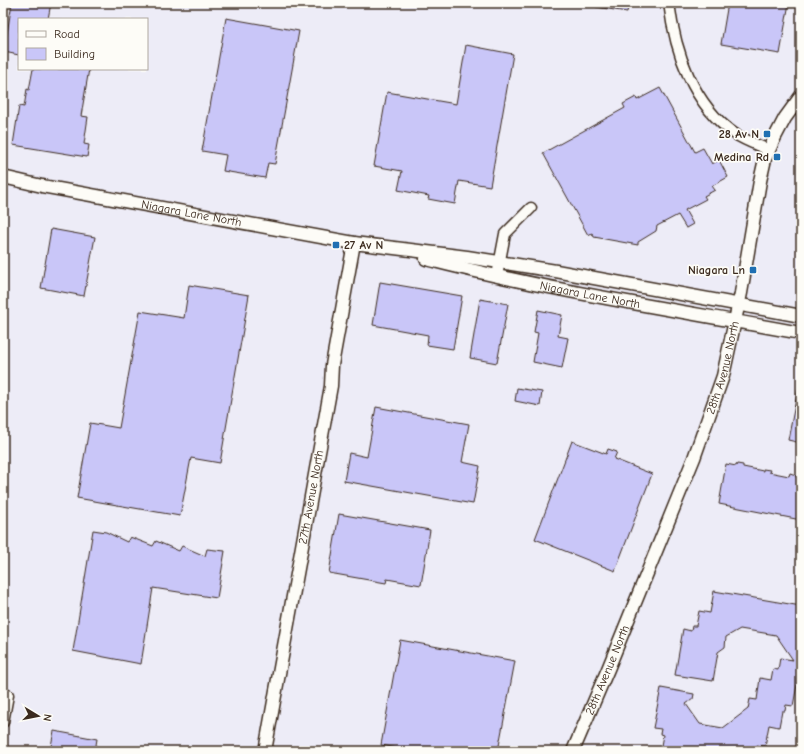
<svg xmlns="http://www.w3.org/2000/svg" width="804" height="754" font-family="'Comic Neue',sans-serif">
  <rect width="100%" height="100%" fill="#fdfcf7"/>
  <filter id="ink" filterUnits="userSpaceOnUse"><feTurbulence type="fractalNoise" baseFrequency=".025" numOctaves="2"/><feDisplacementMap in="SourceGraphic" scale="8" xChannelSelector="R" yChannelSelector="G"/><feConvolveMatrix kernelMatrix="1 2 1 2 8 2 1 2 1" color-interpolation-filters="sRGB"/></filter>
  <g filter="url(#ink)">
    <path fill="#edecf7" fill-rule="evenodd" d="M3,3H801V751H3ZM19,19H147V69H19Z"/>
    <path fill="#c9c6f8" stroke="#3b2a1e" d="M12,3H51L48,19H19V55L4,52Z
      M597,3H629L627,12L596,7Z
      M728,3H789L780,54L721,44Z
      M226,18L299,31L275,164L268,163L265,178L223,171L226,155L202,151Z
      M466,45L513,54L490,186L459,181L455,204L428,199L429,196L398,190L402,171L374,166L387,92L456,104Z
      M33,69H89L81,116L88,117L84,144L89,145L87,157L13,145L19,106L24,107L27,89L29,90Z
      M660,88L695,152L703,148L712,164L719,160L728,177L712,186L715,190L704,196L706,199L685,210L693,224L686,228L678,215L657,226L656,231L638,242V245L594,237L592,233L588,235L543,153L625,108L623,104L636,97L637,100Z
      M51,229L95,237L84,296L41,288Z
      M380,282L462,296L453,349L427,345L428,335L373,325Z
      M189,285L249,295L220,463L191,458L180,516L77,498L90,423L119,428L140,311L184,318Z
      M480,299L508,304L497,363L470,358Z
      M538,310L562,315L558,336L568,338L562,368L533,362L538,333L534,332Z
      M517,388L542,392L540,406L515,401Z
      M798,389L801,390V443L788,440Z
      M376,407L469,424L462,462L480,466L473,504L344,481L349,453L367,457Z
      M572,441L606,454L608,449L617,452L614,459L652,474L615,571L535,539Z
      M726,464L736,466L737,464L743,465V467L763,471V469L770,470L769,472L789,476L790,473L796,475V477L801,478V520L719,504Z
      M339,514L430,530L421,585L387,579L386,583L329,573Z
      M93,530L106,532L127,542L130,537L153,546L156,541L179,551L182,546L205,556L207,549L225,551L217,598L153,588L141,664L73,651Z
      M714,591L801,606V685H797L793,706L786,705L785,711H782L779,727L769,725L765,746L757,745L756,751H660L663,735L660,734L661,729L653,728L661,688L694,694L693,699L686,704L700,724L723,728L748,709L750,699L757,700L760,678L771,680L773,669L778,670L780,658L793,660L776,635L740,629L726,637L725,647L718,652L713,681L675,675L683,629L691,631L692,626H696L699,611L710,613Z
      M400,640L515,661L498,751H414L381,745Z
      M54,731L97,739L95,751H50Z"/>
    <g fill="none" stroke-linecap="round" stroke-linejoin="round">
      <g stroke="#3b2a1e" stroke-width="13">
        <path id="minor" d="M669,3C675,52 693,105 735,134C746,141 758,145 769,150
          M497,276L505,234L531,208
          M3,694L8,695L3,722"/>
      </g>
      <g stroke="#3b2a1e" stroke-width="15">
        <g id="tertiary">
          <path id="s1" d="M3,177L42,186L354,243L467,257L556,271L801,316"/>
          <path id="s2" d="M426,259C550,291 676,310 801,333"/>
          <path id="s3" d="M265,751L331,386L332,365L354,243"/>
          <path id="s4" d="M573,751L608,669L694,458L723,376L741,293L760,181L765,159L774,139L785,118L801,96"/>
        </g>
      </g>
      <use href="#minor" stroke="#fdfcf7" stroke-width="10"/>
      <use href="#tertiary" stroke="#fdfcf7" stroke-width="12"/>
    </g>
  </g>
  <g fill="#1f6fb2" stroke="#fdfcf7" stroke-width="1.5">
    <rect x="763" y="130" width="8" height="8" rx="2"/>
    <rect x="773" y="153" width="8" height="8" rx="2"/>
    <rect x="332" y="241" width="8" height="8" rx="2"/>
    <rect x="749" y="266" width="8" height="8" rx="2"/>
  </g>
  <g text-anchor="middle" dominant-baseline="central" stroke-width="3.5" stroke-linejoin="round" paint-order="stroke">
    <g font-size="12" font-weight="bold" fill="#3b2a1e" stroke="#fdfcf7" text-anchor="end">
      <text x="759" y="134">28 Av N</text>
      <text x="769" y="157">Medina Rd</text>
      <text x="344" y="245" text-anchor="start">27 Av N</text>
      <text x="745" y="270">Niagara Ln</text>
    </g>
    <g font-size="12" fill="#3b2a1e" stroke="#fdfcf7">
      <text stroke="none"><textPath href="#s1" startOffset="192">Niagara Lane North</textPath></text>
      <text stroke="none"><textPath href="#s2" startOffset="168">Niagara Lane North</textPath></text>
      <text stroke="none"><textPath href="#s4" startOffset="412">28th Avenue North</textPath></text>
      <text stroke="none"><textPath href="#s3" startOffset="258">27th Avenue North</textPath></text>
      <text stroke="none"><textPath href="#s4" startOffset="88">28th Avenue North</textPath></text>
    </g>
  </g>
  <rect width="804" height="754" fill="none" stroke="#fdfcf7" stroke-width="16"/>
  <rect x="8" y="8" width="788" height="738" fill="none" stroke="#3b2a1e" stroke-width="1.5" filter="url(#ink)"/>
  <rect x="18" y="18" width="130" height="52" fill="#fdfcf7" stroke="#afa8a0"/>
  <rect x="26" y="31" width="20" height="6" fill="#fdfcf7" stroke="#afa8a0"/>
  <text x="54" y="38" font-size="12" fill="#3b2a1e">Road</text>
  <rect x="26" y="48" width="20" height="12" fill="#c9c6f8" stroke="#afa8a0"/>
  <text x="54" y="58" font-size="12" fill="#3b2a1e">Building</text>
  <g transform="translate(38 716) rotate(100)" stroke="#fdfcf7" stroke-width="3" paint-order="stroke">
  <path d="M0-3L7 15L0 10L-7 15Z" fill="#3b2a1e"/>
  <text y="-6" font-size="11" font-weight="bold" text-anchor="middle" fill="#3b2a1e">N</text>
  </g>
</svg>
